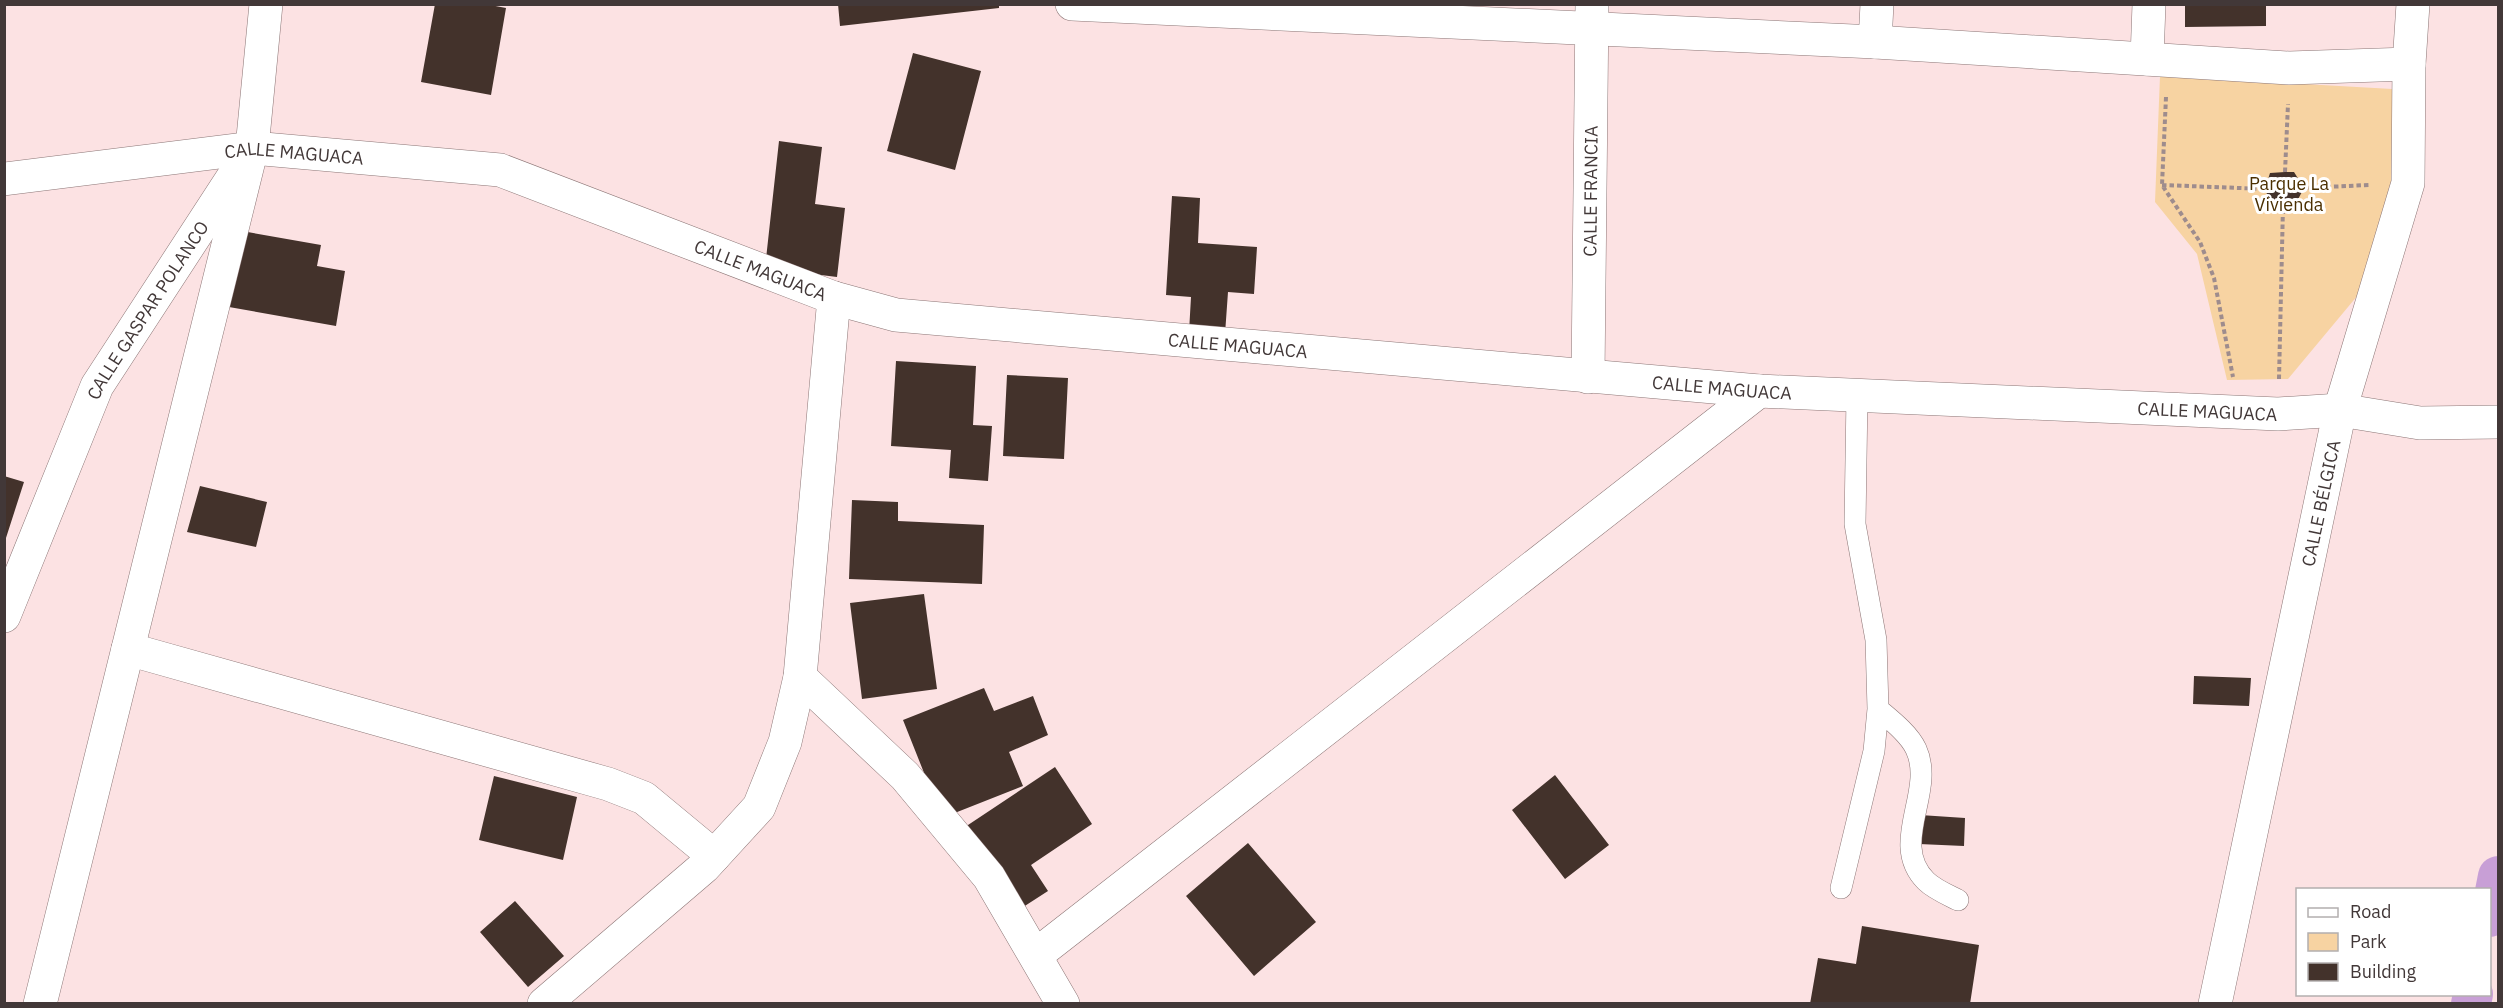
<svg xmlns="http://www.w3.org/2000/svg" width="2503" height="1008" font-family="'IBM Plex Sans',sans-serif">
  <rect width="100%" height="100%" fill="#fce2e3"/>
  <path fill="#f7d3a2" d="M2160,76L2410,90L2373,277L2288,379L2227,380L2197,254L2155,202Z"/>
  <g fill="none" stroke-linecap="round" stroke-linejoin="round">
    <path stroke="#c89fd6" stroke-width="40" d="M2490,917L2498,876
      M2471,1004L2473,994"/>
  </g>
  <path fill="#43322b" d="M435,4H485L506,8L491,95L421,82Z
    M838,4H999V8L840,26Z
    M2185,4H2266V26L2185,27Z
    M913,53L981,71L955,170L887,151Z
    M779,141L822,147L815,204L845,208L837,277L765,268Z
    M2285,172H2294L2304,188L2295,205L2272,207L2265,189L2270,173Z
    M1172,196L1200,198L1198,243L1257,247L1254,294L1228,292L1225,334L1189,332L1191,297L1166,295Z
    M242,231L321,245L317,266L345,271L336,326L229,307Z
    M896,361L976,366L973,425L992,426L988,481L949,478L951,450L891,446Z
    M1007,375L1068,378L1064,459L1003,456Z
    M4,476L24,482L5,541H4Z
    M200,486L267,502L256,547L187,532Z
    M852,500L898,502V521L984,525L982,584L849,579Z
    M924,594L937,689L862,699L850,603Z
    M2194,676L2251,678L2249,706L2193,704Z
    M984,688L994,711L1033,696L1048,735L1009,752L1023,786L942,818L903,720Z
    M1055,767L1092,824L1031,865L1048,891L1017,911L962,829Z
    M1555,775L1609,845L1565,879L1512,810Z
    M494,776L577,797L563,860L479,840Z
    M1920,815L1965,818L1964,846L1919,844Z
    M1248,843L1316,922L1254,976L1186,896Z
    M515,901L564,956L528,987L480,932Z
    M1862,926L1979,945L1970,1004H1810L1818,958L1856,964Z"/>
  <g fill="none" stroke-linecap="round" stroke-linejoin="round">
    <g stroke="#8c7676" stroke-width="22">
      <path id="lane" d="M1878,709C1891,720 1909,734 1916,749C1936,792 1888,843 1926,881C1934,889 1948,895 1958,900
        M1841,888L1874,751L1878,709L1876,640L1855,524L1857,396"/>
    </g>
    <g stroke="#8c7676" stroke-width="34">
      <g id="street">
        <path d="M1072,4L1875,42L2289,68L2409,64"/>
        <path d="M1875,42L1877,4"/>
        <path d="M2147,59L2149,4"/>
        <path id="s1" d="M4,179L252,148L500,170L834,298L896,315L1759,391L2278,414L2340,410L2420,423L2498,422"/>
        <path id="s2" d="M1588,377L1592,4"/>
        <path id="s3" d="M4,616L97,386L252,148L266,4"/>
        <path d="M128,649L608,784L644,798L714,856"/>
        <path d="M800,677L905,776L989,877L1063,1004"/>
        <path d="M1036,955L1759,391"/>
        <path d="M40,1004L252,148"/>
        <path d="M544,1004L704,867L759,807L785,742L800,677L834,298"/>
        <path id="s4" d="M2215,1004L2340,410L2408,183L2409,64L2413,4"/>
      </g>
    </g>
    <path stroke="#9e8c8d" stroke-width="4" stroke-dasharray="4.5 3" stroke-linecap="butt" d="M2166,97L2162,185L2200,242L2214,278L2233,377
      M2285,172L2288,104
      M2162,185L2265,189
      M2304,188L2369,185
      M2279,379L2283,206"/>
    <use href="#lane" stroke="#fff" stroke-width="21"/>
    <use href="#street" stroke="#fff" stroke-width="33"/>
  </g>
  <g text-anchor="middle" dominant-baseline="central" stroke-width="6" stroke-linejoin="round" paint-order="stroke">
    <g font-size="18" fill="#423838" stroke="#fff">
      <text stroke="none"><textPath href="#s1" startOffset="292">CALLE MAGUACA</textPath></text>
      <text stroke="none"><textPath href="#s2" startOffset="186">CALLE FRANCIA</textPath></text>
      <text stroke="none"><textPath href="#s1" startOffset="778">CALLE MAGUACA</textPath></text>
      <text stroke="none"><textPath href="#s3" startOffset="339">CALLE GASPAR POLANCO</textPath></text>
      <text stroke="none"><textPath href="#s1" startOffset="1264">CALLE MAGUACA</textPath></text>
      <text stroke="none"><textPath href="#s1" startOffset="1750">CALLE MAGUACA</textPath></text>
      <text stroke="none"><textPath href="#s1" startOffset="2236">CALLE MAGUACA</textPath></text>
      <text stroke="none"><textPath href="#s4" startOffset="512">CALLE BÉLGICA</textPath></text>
    </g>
    <g font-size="18" fill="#4a2f00" stroke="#fff">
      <text x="2289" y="183">Parque La<tspan x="2289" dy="21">Vivienda</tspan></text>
    </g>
  </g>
  <rect width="2503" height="1008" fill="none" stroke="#423838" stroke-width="12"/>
  <rect x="2296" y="888" width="195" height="108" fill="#ffffff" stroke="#b3afaf" stroke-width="1.5"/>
  <rect x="2308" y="908" width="30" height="9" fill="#ffffff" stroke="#b3afaf" stroke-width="1.5"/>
  <text x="2350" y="918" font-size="18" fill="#423838">Road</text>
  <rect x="2308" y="933" width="30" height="18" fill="#f7d3a2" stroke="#b3afaf" stroke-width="1.5"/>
  <text x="2350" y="948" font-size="18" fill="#423838">Park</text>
  <rect x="2308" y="963" width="30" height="18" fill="#43322b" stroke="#b3afaf" stroke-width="1.5"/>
  <text x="2350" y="978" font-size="18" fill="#423838">Building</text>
</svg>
